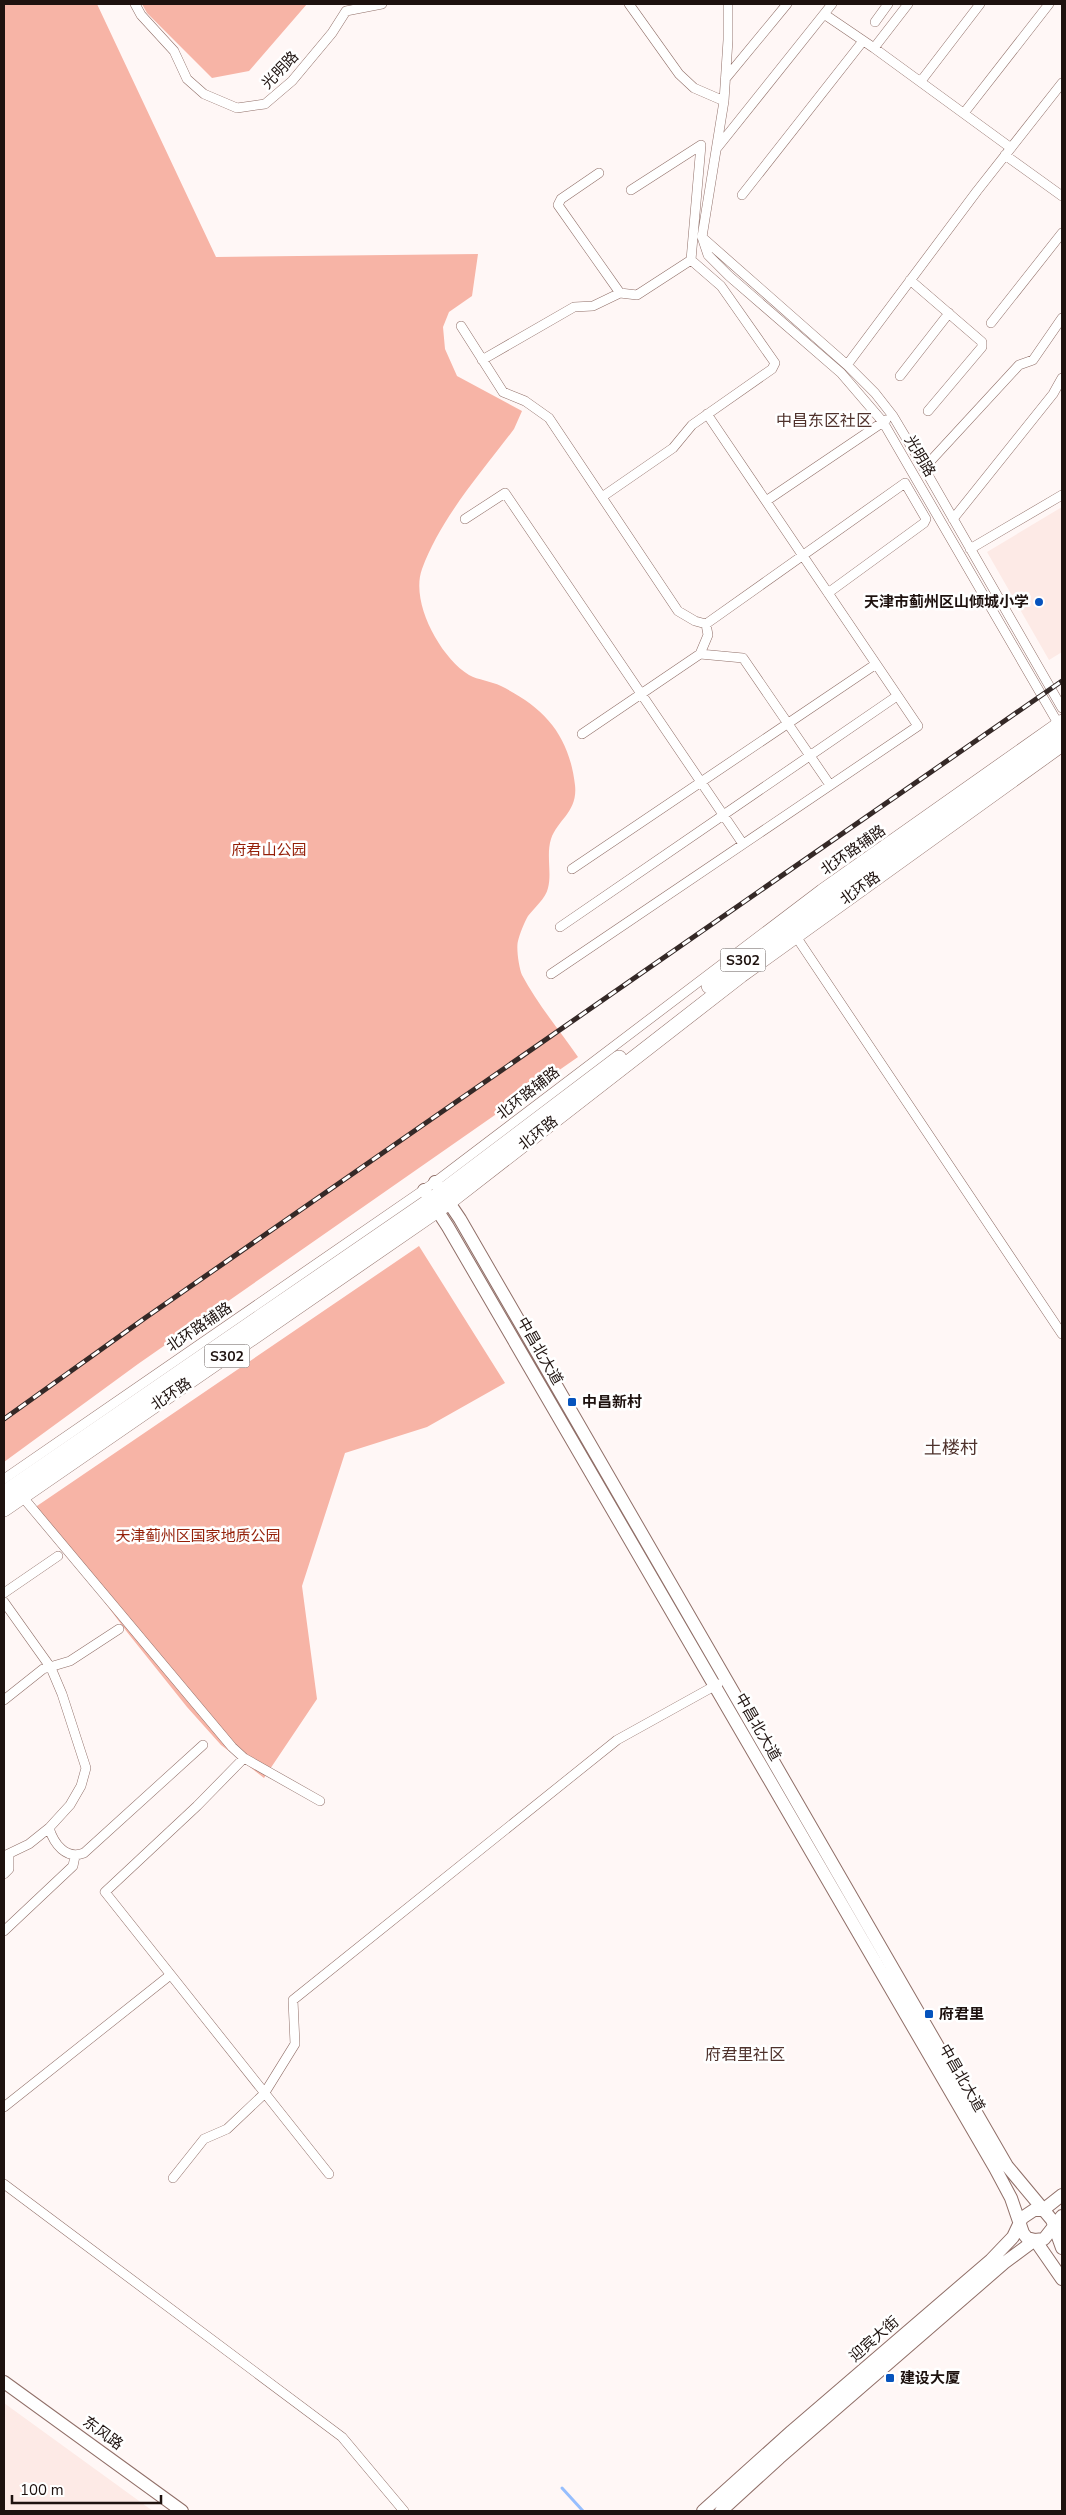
<svg xmlns="http://www.w3.org/2000/svg" width="1066" height="2515" font-family="'Nunito Sans','Noto Sans SC',sans-serif">
  <rect width="100%" height="100%" fill="#fff7f6"/>
  <path fill="#fdeae6" d="M1062,507V652L1049,660L987,552Z
    M4,2403L146,2506L153,2511H4Z"/>
  <path fill="#f7b4a6" d="M4,4H97L216,257L478,254L472,296L449,312L443,327L445,349L457,376L522,411L514,429C482,472 441,517 422,569C410,602 440,657 469,675C478,680 491,681 501,686C545,708 569,735 575,785C578,812 558,819 551,839C546,855 552,873 548,888C546,898 534,908 528,916C524,923 520,933 518,941C516,948 519,968 522,975C536,1002 560,1031 578,1057L138,1364L4,1462Z
    M142,4H307L249,71L212,78L147,13Z
    M419,1246L505,1383L427,1427L345,1453L302,1586L317,1699L264,1778L221,1745L187,1707L127,1632L34,1508Z"/>
  <g fill="none" stroke-linecap="round" stroke-linejoin="round">
    <path stroke="#96befe" stroke-width="3" d="M562,2488L583,2511"/>
    <g stroke="#906f68" stroke-width="10">
      <path id="street" d="M135,4L141,15L174,51L187,79L204,94L237,108L265,104L292,81L332,33L346,11L382,4
        M629,4L679,74L694,88L724,101L702,237L708,255L729,276L841,373L883,422L1059,725
        M824,14L874,48L1011,148
        M875,22L888,4
        M874,48L908,4
        M726,78L787,4
        M921,81L980,4
        M724,101L728,40V4
        M964,113L1049,4
        M717,148L832,4
        M1005,155L1062,196
        M599,173L561,199L558,205L620,293
        M742,195L863,41
        M704,239L847,365L875,393L893,416L924,468L1062,708
        M910,280L982,342V347L928,411
        M991,323L1062,233
        M461,326L503,392L525,401L549,418L678,611L695,621L706,624L905,483L926,519L924,523L828,593
        M482,360L574,307L593,306L620,293L637,295L691,260
        M847,365L977,191L1062,83
        M900,376L949,313
        M924,468L1019,365L1033,360L1062,318
        M602,497L673,448L692,425L772,369L775,363L721,286L691,260L701,145L631,190
        M766,501L886,420
        M465,519L505,493L743,844
        M953,519L1053,394L1062,378
        M970,549L1062,495
        M700,654L743,658L830,785
        M582,734L700,654L708,635L706,624
        M572,869L876,664
        M560,927L897,696
        M795,935L1062,1334
        M551,974L918,726L707,414
        M4,1479L435,1182L821,889L1062,719
        M26,1501L232,1747L244,1758L320,1801
        M4,1593L58,1556
        M4,1602L51,1668L62,1694L86,1768L81,1786L70,1805L49,1828L29,1844L4,1856
        M4,1700L43,1669L70,1661L119,1629
        M244,1758L197,1806L105,1892L329,2174
        M49,1828C54,1844 66,1860 84,1853L203,1745
        M4,1874L9,1869V1855
        M4,1931L73,1866L75,1856
        M4,2107L169,1976
        M173,2178L204,2139L227,2129L264,2094L295,2044L293,2000L617,1740L718,1684
        M4,2184L342,2437L404,2511"/>
    </g>
    <g stroke="#906f68" stroke-width="14">
      <path id="secondary" d="M435,1182L460,1219L1007,2166L1052,2220L1062,2248
        M424,1190L448,1227L995,2168L1011,2198L1023,2233L1027,2238L1035,2240L1062,2279
        M4,2382L182,2511
        M703,2511L792,2431L991,2260L1013,2237L1022,2218L1034,2210H1043L1062,2195
        M721,2511L779,2458L1004,2263L1035,2240L1044,2239L1062,2216"/>
    </g>
    <g stroke="#906f68" stroke-width="16">
      <path id="highway" d="M709,986L836,891L1062,731
        M4,1493L431,1200L619,1058
        M4,1509L449,1202L741,975L1062,744"/>
    </g>
    <use href="#street" stroke="#fff" stroke-width="9"/>
    <use href="#secondary" stroke="#fff" stroke-width="12"/>
    <use href="#highway" stroke="#fff" stroke-width="15"/>
    <g stroke="#352927" stroke-width="5">
      <path id="rail" d="M4,1419L145,1318L1062,681"/>
    </g>
    <use href="#rail" stroke="#fff" stroke-width="3" stroke-dasharray="9" stroke-linecap="butt"/>
  </g>
  <g fill="#0653bd" stroke="#fff" stroke-width="2">
    <circle cx="1039" cy="602" r="5"/>
    <rect x="567" y="1397" width="10" height="10" rx="2.5"/>
    <rect x="924" y="2009" width="10" height="10" rx="2.5"/>
    <rect x="885" y="2373" width="10" height="10" rx="2.5"/>
  </g>
  <g text-anchor="middle" dominant-baseline="central" stroke-width="5" stroke-linejoin="round" paint-order="stroke">
    <g fill="#fff" stroke="#625957" stroke-width="1">
      <rect x="720.5" y="948.5" width="45" height="23" rx="4"/>
      <rect x="204.5" y="1344.5" width="45" height="23" rx="4"/>
    </g>
    <g font-size="14" font-weight="bold" fill="#1e120f">
      <text x="743" y="960">S302</text>
      <text x="227" y="1356">S302</text>
    </g>
    <g font-size="15" fill="#1e120f" stroke="#fff">
      <text transform="translate(280 70) rotate(-46)">光明路</text>
      <text transform="translate(920 456) rotate(59)">光明路</text>
      <text transform="translate(853 850) rotate(-35)">北环路辅路</text>
      <text transform="translate(860 888) rotate(-36)">北环路</text>
      <text transform="translate(528 1093) rotate(-38)">北环路辅路</text>
      <text transform="translate(538 1133) rotate(-38)">北环路</text>
      <text transform="translate(199 1327) rotate(-34)">北环路辅路</text>
      <text transform="translate(540 1351) rotate(60)">中昌北大道</text>
      <text transform="translate(171 1394) rotate(-34)">北环路</text>
      <text transform="translate(758 1727) rotate(60)">中昌北大道</text>
      <text transform="translate(962 2078) rotate(60)">中昌北大道</text>
      <text transform="translate(874 2339) rotate(-41)">迎宾大街</text>
      <text transform="translate(103 2433) rotate(36)">东风路</text>
    </g>
    <g font-size="15" font-weight="bold" fill="#1e120f" stroke="#fff" text-anchor="start">
      <text x="1029" y="602" text-anchor="end">天津市蓟州区山倾城小学</text>
      <text x="582" y="1402">中昌新村</text>
      <text x="939" y="2014">府君里</text>
      <text x="900" y="2378">建设大厦</text>
    </g>
    <g font-size="15" fill="#941f07" stroke="#fff">
      <text x="269" y="850">府君山公园</text>
      <text x="198" y="1536">天津蓟州区国家地质公园</text>
    </g>
    <g font-size="16" fill="#4f322c" stroke="#fff">
      <text x="824" y="421">中昌东区社区</text>
      <text x="745" y="2055">府君里社区</text>
    </g>
    <g font-size="18" fill="#4f322c" stroke="#fff">
      <text x="951" y="1448">土楼村</text>
    </g>
  </g>
  <rect width="1066" height="2515" fill="none" stroke="#1e120f" stroke-width="10"/>
  <path d="M12 2495v8h149v-8" fill="none" stroke="#1e120f" stroke-width="2.5"/>
  <text x="20" y="2495" font-size="15" fill="#1e120f" stroke="#ffffff" stroke-width="4" paint-order="stroke">100 m</text>
</svg>
